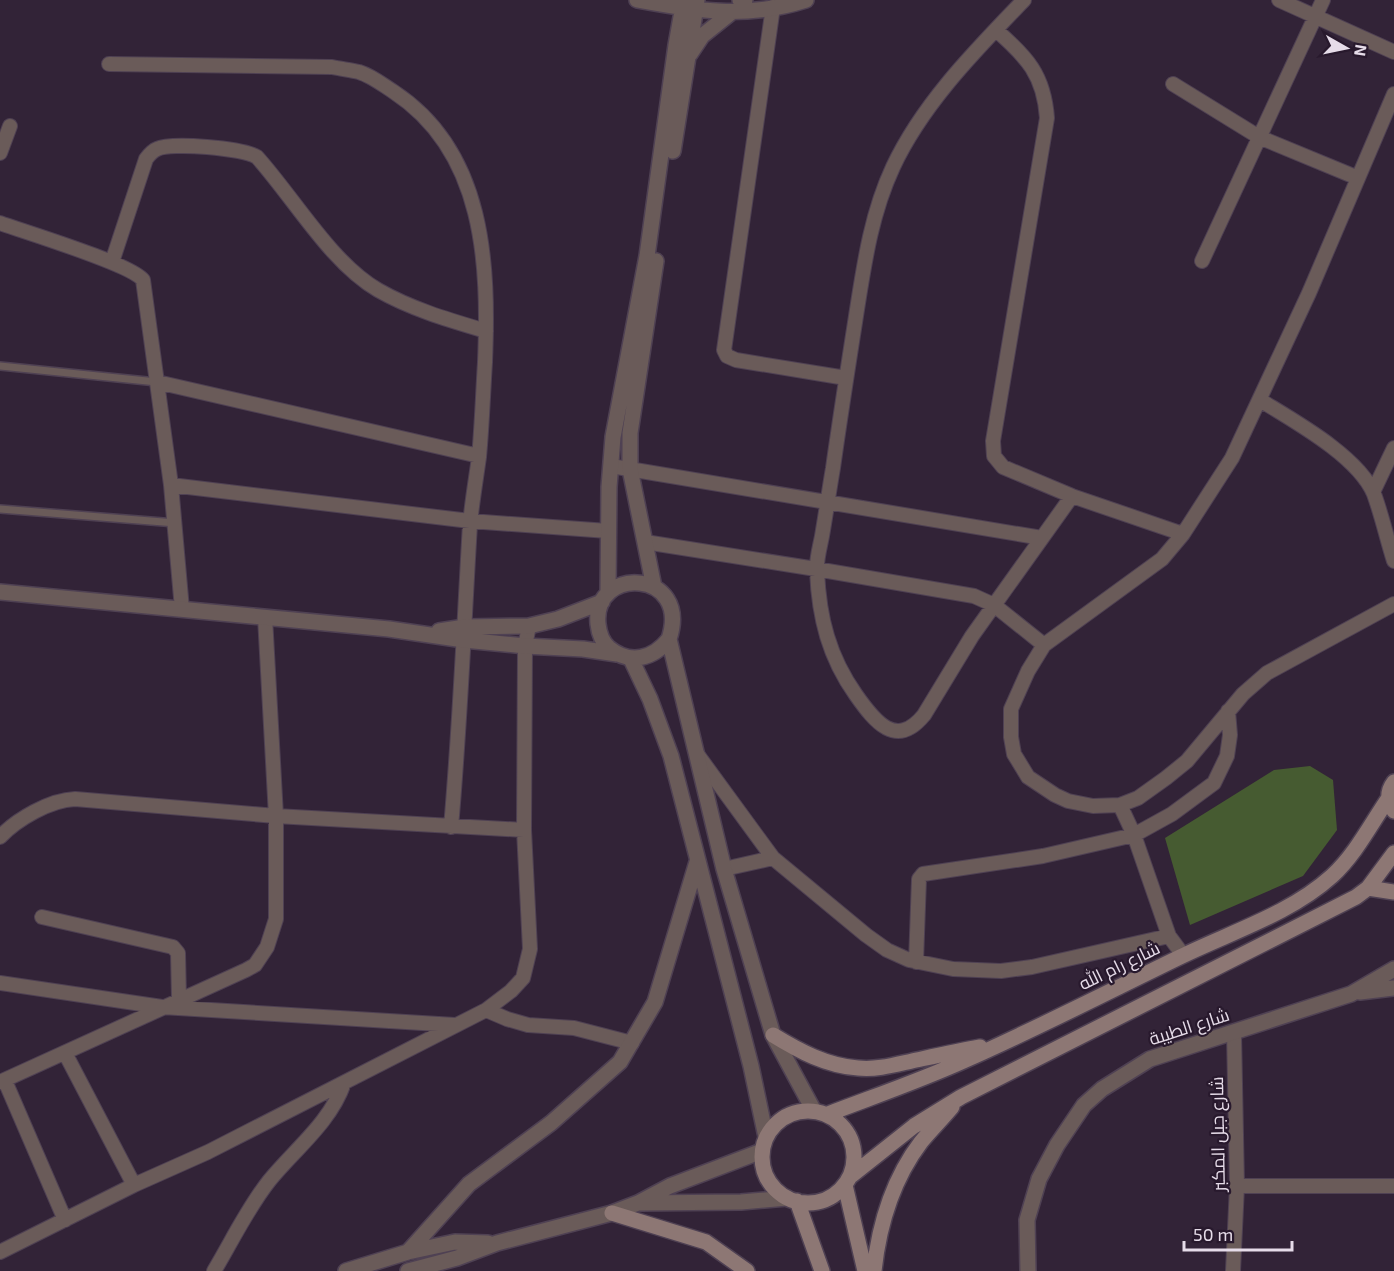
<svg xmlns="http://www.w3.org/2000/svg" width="1394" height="1271" font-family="'Exo 2',Cairo,sans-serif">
  <rect width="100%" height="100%" fill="#322337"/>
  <path fill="#465b31" d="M1310,766L1333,780L1337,830L1303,876L1190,925L1165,838L1274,770Z"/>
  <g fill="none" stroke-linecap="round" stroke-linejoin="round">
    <g stroke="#4f4153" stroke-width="10">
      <path id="service" d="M0,366L157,382
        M0,509L176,523"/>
    </g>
    <g stroke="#4f4153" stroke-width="16">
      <path id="minor" d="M1024,0C976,50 923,103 893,167C871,214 864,265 856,316C848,367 840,418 833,468C829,491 826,513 822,536C820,547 816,560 817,571C819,618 829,657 856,695C875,722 896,749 924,715L972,636L1072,496
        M1279,0L1394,52
        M773,7L724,350L727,356L736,360L846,378
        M996,30C1027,57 1044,75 1047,118L993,441L994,456L1003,467L1072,496L1183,534
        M109,64L332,67C341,69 351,70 359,72C372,76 383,85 394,92C485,152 489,264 485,362C483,393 482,425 479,457C476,479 472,502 470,524C464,625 460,726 451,827
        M1173,84L1259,137L1358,178
        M1394,94L1309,293L1232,458L1183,534L1162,559L1044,645L1028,671L1011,709V737L1014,754L1028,777L1055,795L1068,801L1093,806L1120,805L1138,798L1166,778L1187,761L1243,694L1267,673L1394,604
        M0,153L10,126
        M0,223C25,232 131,264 143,280L171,485L182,609
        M1202,261L1323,0
        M112,262L146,159C149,155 152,151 157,149C171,142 243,148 257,157C294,198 331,263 378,290C411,309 449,320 486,331
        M157,382L479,456
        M1260,400C1294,421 1358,456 1374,494C1382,516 1387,539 1394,561
        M611,466L1042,538
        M171,485L470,521L608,531
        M1373,492L1394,448
        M645,542L816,569L974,596L994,605L1044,645
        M697,754L773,858L866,935L887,950L909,960L953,969L1001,971L1032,967L1169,936
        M1120,805L1134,835L1169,936L1183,955
        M0,837C17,819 50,800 75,799L276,816L524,830
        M724,869L773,858
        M42,917L173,947L178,953L179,999
        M916,962L919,879L923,874L1043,856L1134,835L1172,814L1214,783L1227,756L1230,735L1228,711
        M0,983L162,1007L455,1025
        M486,1010L507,1019L528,1025L574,1028L632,1043
        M65,1053L134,1185
        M5,1081L65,1220
        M0,1082L246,970L255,965L267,947L276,919V816L265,617
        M1237,1186H1394
        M0,1252L134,1185L208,1152L486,1010L511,991L523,978L530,949L524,830L525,646L529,626
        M214,1271C232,1241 247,1209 269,1181C295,1149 330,1123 344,1083
        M1233,1271L1237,1186L1234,1033"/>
    </g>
    <g stroke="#4f4153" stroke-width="18">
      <path id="tertiary" d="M637,0C696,11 747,19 806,0
        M740,0H745
        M690,54L702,36L732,12
        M673,151L697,0
        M654,587L630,469V433L656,261
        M0,592L389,629L464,640L525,646L583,649L617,654
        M608,593L609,487L613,437L647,256L676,45L684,0
        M439,631L465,627L529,626L558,619L602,602
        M669,639C653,659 630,665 609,648C602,642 599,633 598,624C592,565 692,569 669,639L724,869L773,1035L814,1111
        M631,659L650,699L671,756L751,1066L766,1137
        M1360,992L1394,988
        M641,1203L741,1202L787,1198
        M408,1252L469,1184L551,1123L620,1062L655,1002L697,862
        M346,1271L408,1252L455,1242L488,1243
        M408,1271L457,1258L497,1243L612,1213L638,1203L670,1186L762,1151
        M1028,1271L1027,1220L1039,1179L1057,1145L1084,1105L1102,1089L1150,1059L1351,994L1394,969"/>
    </g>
    <g stroke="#4f4153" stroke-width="18">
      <path id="secondary" d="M1394,782C1387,791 1387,802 1394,811
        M1368,888L1394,892
        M773,1035C799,1051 827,1066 858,1068C876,1070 894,1065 912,1061C935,1056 957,1051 980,1047
        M762 1157a46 46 0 1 1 92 0a46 46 0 1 1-92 0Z
        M828,1114C875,1096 922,1080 968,1059C1040,1027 1110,991 1180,957C1231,932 1290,914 1332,876C1355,855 1371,824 1388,799
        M851,1176L914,1126L961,1097L1356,897L1368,888L1394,853
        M845,1185L865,1271
        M797,1201L822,1271
        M612,1213L706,1242L747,1271
        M874,1271C879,1225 893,1179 921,1142C931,1130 942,1119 952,1107"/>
    </g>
    <use href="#service" stroke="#6a5b59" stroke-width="7"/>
    <use href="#minor" stroke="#6a5b59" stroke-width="14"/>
    <use href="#tertiary" stroke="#6a5b59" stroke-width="15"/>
    <use href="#secondary" stroke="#8d7774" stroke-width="15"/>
  </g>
  <g text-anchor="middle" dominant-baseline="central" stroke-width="4.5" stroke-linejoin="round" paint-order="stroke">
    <g font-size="18" fill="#e6dce9" stroke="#28192d">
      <text transform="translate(1119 965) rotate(-26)">شارع رام الله</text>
      <text transform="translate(1189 1026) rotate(-18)">شارع الطيبة</text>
      <text transform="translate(1217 1134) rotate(-91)">شارع جبل المكبر</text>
    </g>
  </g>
  <g transform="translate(1346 48) rotate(99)" stroke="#28192d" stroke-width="4.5" paint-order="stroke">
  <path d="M0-4.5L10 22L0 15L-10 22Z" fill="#e6dce9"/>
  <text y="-9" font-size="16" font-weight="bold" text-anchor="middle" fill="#e6dce9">N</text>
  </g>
  <path d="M1184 1241v9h108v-9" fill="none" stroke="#e6dce9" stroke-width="3"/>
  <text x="1193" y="1241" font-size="18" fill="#e6dce9" stroke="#28192d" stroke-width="4.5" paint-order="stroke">50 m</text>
</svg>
